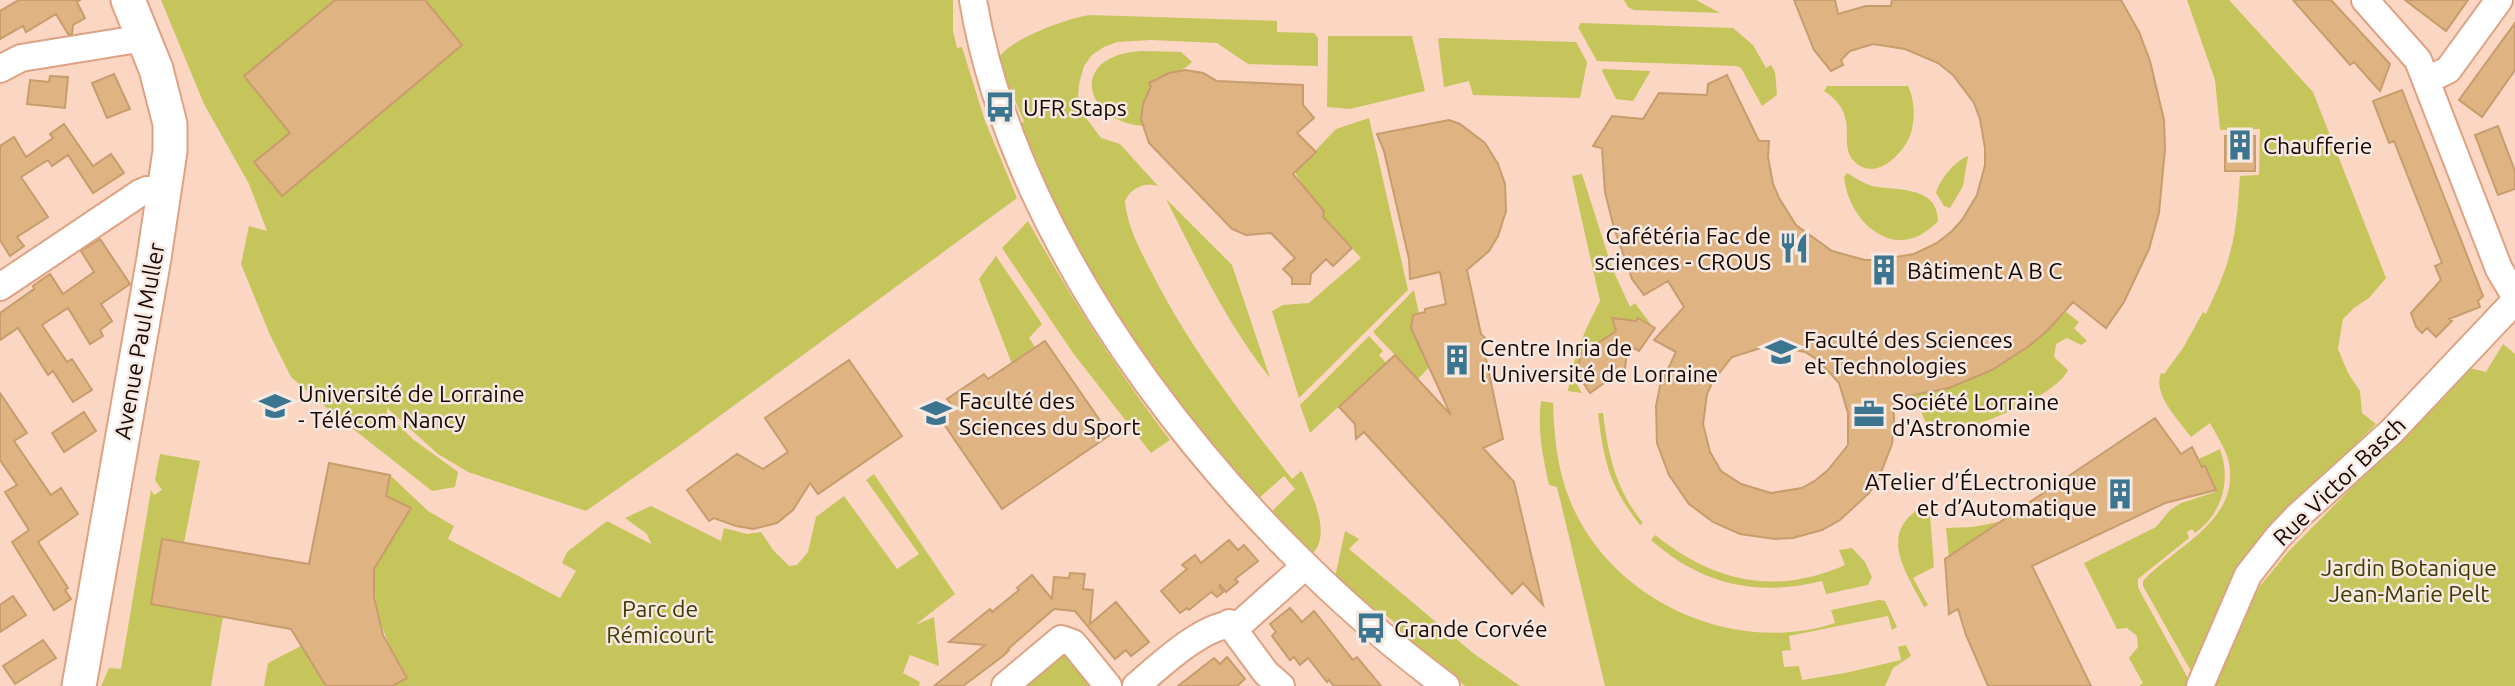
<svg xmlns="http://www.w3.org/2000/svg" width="2515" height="686" font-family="Ubuntu,sans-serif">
  <rect width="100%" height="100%" fill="#fbd6c3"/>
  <path fill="#c5c55c" d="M161,0H953V31L957,48L962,47L985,121L1017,198L676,448L586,511L468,472L438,454L387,408V414L414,440L458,472L455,487L432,491L334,414L291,377L270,335L241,264L249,226L267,231L249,184L204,104Z
    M1624,0H1696L1720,13L1634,10L1628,7Z
    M2187,0H2229L2313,92L2386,278L2369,298L2354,308L2343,319L2338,349L2348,373L2360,391L2362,413L2376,424L2263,539L2192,673L2143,586V581C2175,546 2240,521 2229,463C2226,449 2217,436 2210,423L2191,437C2179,420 2152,394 2161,373L2164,374L2183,348L2203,312L2206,314C2215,294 2225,274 2230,253C2237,228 2238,202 2240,176L2259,175L2260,129L2220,130L2215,80Z
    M1089,15L1277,21V32L1314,33L1318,38V66L1248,64L1217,43L1151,40L1117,42L1104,47L1092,55L1084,66L1079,84L1078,95L1084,115L1101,138L1120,144L1158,186C1144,182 1131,188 1125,201C1127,226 1140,250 1151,271C1189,347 1240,412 1292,479L1301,471L1303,473C1311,494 1332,533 1313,553L1271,512L1295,489L1284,476L1258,499C1181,408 1109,313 1055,207C1041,180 1031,151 1019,123L1024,122L1015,100L1011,101L1000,56C1015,37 1066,19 1089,15Z
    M1581,23L1733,28L1753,45L1766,68L1771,65L1775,72L1777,95L1762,106L1741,68L1737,66L1597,61L1578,27Z
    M1328,36H1412L1425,91L1350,109L1327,107Z
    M1441,38L1576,42L1587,62L1580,98L1473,95L1469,81L1444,87L1438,39Z
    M1143,51L1181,52L1192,62C1182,73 1171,71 1159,79L1157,77L1150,84L1152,87L1143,104L1142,126C1081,119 1069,54 1143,51Z
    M1603,69L1650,71V72L1633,101L1616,99L1602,71Z
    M1827,86H1908C1915,100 1915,119 1911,133C1904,154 1875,183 1854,161C1837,143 1862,116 1824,91Z
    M1369,118L1408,290L1299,398L1272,311L1283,305L1309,303L1361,258L1323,217V211C1312,198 1303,187 1295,172L1336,129Z
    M1968,156L1963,186L1950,208L1944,206L1936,193C1940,179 1955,161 1968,156Z
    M1847,173C1855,178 1863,183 1872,186C1896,191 1938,185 1938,221C1898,265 1849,225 1844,177Z
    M1582,174L1612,268L1630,307L1635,303L1652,326L1639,318L1636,321L1612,319L1616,331L1580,355L1578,375L1574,379L1582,393L1568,391C1574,354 1583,334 1600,301L1572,176Z
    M1166,199L1232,265L1270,378C1227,324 1197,260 1166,199Z
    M1028,221C1071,298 1117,371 1170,440L1151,453L1073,353L1002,248Z
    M996,256L1042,324L1029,338L1035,347L1012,364L979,279Z
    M1414,290L1419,314L1413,315C1409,326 1412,335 1420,344L1419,346L1434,362L1418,379L1373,332Z
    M2065,311L2079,322L2074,328L2087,341L2081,345L2067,338L2056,344L2054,357L2068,370C2058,394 1978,429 1951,429C1942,429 1933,425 1925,421L1914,395C1975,385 2024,356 2065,311Z
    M1369,336L1383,351L1379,355L1386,363L1310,433L1300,405Z
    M2503,344L2515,354V686H2213L2243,618L2260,586L2288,552L2470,368L2486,372Z
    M1541,401L1553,403C1554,435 1557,468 1569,498C1608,599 1732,657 1835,623L1831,610L1879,600L1885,601L1897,627L1892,630L1888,616L1789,636L1791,650L1782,651L1784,667L1799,666L1802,680L1845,673L1901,660L1898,647L1906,645L1911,656L1893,668L1885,686H1605L1557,487L1549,485C1543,457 1537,430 1541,401Z
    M1598,413H1603C1608,455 1616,490 1643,523L1640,525C1609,485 1604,462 1598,413Z
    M2220,449C2231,480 2223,513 2195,533L2192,529L2187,532L2189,538L2138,579V587L2142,595L2189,680L2186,686H2139L2143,683L2129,658L2138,647L2137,636L2127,628L2117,629L2084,563L2156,527L2170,510L2181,503L2215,492L2199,459Z
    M160,454L200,461L184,543L162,540L151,604L223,617L211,686H101L109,668L121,669L151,490L154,495L162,490L155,480Z
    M874,474L955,594L915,625L934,617L939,666L910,655L903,673L920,682L919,686H392L407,678C382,633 370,609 376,556L381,557L411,508L386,496L390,475L428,511L454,526L448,539L560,598L576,571L562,563L567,552L607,521L651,544L647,534L625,518L651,506L721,541L724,528L747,534L761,532L773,550L789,566L797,565L808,552L816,517L844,496L897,569L919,554L866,480Z
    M1924,506L1930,514L1934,567L1913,578L1928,605L1924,607C1906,572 1876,532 1924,506Z
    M2003,521L1949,557L1946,528L1973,527Z
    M1345,531L1359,539L1349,549L1473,653L1520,686H1465L1396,630L1399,626L1382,612L1379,616L1335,577Z
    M1655,535C1714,582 1775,596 1845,565L1839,550L1852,548L1865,562L1872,577L1868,585L1826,594L1822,581C1757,597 1702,585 1651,540Z
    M301,646L326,686H264L268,663Z
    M1061,647L1097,686H1018Z"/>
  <path fill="#dfb382" stroke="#c89c6c" stroke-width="2" fill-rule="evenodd" d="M19,0H80L77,2L85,18L73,25L72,34H68L56,14L26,32L23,26L0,39V11Z
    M335,0H425L462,45L282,196L254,162L290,133L244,76Z
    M1794,0H1835L1838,14L1866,6H1891L1892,0H2121L2139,32L2150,61L2164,120L2165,149L2159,213L2149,249L2124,302L2106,328L2073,302L2047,331L2029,346L1992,370L1949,388L1893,399L1894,419L1892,444L1878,480L1868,494L1840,520L1822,530L1793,538L1775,539L1740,534L1713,522L1689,504L1669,475L1657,443L1656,406L1660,386L1676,352L1654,340L1684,307L1668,281L1644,295L1632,279L1614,228L1605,192L1602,148L1593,146L1612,116L1643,119L1659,93L1707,95L1708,84L1727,75L1759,141H1769L1768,157L1773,184L1779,198L1796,225L1832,251L1865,260H1878L1914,254L1937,243L1952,231L1962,220L1977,195L1985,165V148L1980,119L1974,103L1953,75L1938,63L1905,49L1873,44L1850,51L1841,60L1843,65L1831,71L1814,50ZM1776,346L1805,352L1818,360L1839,383L1848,413V445L1828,470L1816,480L1802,488L1771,493L1741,484L1721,471L1710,452L1703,424L1707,394L1713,381L1732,357L1761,348Z
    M2293,0H2331L2390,64L2380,91L2354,62L2350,65Z
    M2405,0H2468L2446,31Z
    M2515,23V70L2482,117L2459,100Z
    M1185,70L1203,73L1217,81L1303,85V105L1314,118L1297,133L1316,152L1293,174L1324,211L1323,217L1352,248L1333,266L1326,259L1311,274L1310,284H1292V278L1283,269L1295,258L1271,233L1246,235L1232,229L1149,143L1141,119L1143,104L1151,86L1149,83L1169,73Z
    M114,74L130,109L107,118L92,83Z
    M50,76L68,77L65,108L27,104L30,80L49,82Z
    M2402,90L2483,296L2478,301L2480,307L2449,319L2452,321L2436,337L2427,328L2422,333L2416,327L2411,313L2441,280L2435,266L2442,263L2394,141L2389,143L2373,101Z
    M1449,120L1460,124L1485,143L1498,164L1505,184L1506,211L1498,236L1489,251L1467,270L1481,334L1488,341L1483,345L1503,439L1483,448L1514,482L1543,605L1523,583L1512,594L1364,432L1356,439L1355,424L1339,407L1395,355L1451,415L1411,328L1413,315L1425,312V309L1446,304L1440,272L1410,279L1409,259L1384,151L1377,134Z
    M64,124L93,166L111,154L124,173L93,193L68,155L52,166L48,160L21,177L48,217L17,237L24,246L10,256L0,240V146L14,137L26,157L53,138L50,134Z
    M2498,126L2515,171V189L2498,195L2475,135Z
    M2225,136H2255V171H2225Z
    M100,239L130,284L101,304L112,321L100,330L103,336L90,344L68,308L42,325L67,362L72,359L92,390L73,402L53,371L48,375L18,328L0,340V313L34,289L33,286L50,274L63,294L94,272L81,251Z
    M1612,318L1636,321L1638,318L1655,328L1639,351L1628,345L1625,368L1590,393L1578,375L1580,355L1616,331Z
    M1045,341L1110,435L1002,509L937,414L951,404L947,399L984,374L988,379Z
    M849,360L902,436L818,494L810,483L793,510L777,523L753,529L736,526L714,518L709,521L687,490L737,454L763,469L788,452L765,418Z
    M0,393L27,433L14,441L51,495L61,488L78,514L38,542L68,588L65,590L71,599L54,610L12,542L29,530L5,492L17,485L0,460Z
    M84,412L96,431L64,452L52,433Z
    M2155,418L2181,454L2192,447L2202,467L2205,466L2216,490L2165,503L2032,566L2091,686H1988L1966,635L1958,609L1949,614L1945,559Z
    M329,463L390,475L386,496L411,508L374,569V597L383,635L407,678L392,686H326L291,629L151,604L162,539L309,564Z
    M1229,540L1238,550L1244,545L1258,561L1235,579L1238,582L1226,592L1220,585L1219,586L1223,592L1217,597L1211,592L1189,610L1187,608L1180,613L1161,591L1187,569L1182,565L1195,555L1201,563Z
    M1070,573L1085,574L1083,589L1093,590L1090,624L1116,602L1149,642L1131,656L1126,650L1115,659L1075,611L1054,609L1008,649L1009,650L1003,656L963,686H934L985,645L949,642L990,609L992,612L1019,590L1017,588L1032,575L1052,599L1054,577L1069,578Z
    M13,596L26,615L0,632V605Z
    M1290,608L1302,622L1314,611L1353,660L1357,657L1381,686H1334L1329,680L1327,682L1308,658L1300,665L1294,657L1290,660L1272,636L1276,632L1270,624Z
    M43,640L56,658L15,684L3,666Z
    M1227,657L1245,679L1237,686H1178L1214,658L1220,664Z"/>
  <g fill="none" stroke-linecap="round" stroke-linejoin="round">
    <g stroke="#dda283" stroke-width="30">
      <path id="minor" d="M973,0C1017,262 1237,531 1446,686
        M2365,0L2418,60L2499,269L2515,296
        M0,69L21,58L144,38
        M2427,80L2448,70L2499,0
        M0,287L140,193L147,190L164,192
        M1229,623L1266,673L1281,686
        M1005,686L1061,639L1073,643L1108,686
        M1136,686C1161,665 1206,621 1240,624L1305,566
        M2200,686L2248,575L2278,537L2297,517L2392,431L2515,301"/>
    </g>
    <g stroke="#dda283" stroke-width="37">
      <path id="major" d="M79,686L154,258L170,151V124L156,69L128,0"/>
    </g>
    <use href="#minor" stroke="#fff" stroke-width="26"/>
    <use href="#major" stroke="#fff" stroke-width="33"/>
  </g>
  <defs>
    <g id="bus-bare" transform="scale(2.415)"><path d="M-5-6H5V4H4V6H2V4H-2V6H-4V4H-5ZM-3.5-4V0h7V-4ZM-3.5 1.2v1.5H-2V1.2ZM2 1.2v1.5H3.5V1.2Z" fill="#3c758f" stroke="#f6e9e2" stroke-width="2.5" paint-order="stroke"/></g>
    <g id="building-bare" transform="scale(2.415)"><path d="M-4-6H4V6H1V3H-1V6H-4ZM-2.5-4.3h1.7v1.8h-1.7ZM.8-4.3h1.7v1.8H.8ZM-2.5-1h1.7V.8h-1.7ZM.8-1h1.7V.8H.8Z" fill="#3c758f" stroke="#f6e9e2" stroke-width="2.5" paint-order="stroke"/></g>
    <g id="restaurant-bare" transform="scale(2.415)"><path d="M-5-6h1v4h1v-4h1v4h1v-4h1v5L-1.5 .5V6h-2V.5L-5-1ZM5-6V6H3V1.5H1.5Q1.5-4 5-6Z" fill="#3c758f" stroke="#f6e9e2" stroke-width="2.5" paint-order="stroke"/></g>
    <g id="university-bare" transform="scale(2.415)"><path d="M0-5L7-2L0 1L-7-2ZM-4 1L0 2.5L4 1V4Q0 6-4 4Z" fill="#3c758f" stroke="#f6e9e2" stroke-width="2.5" paint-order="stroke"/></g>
    <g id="office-bare" transform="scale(2.415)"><path d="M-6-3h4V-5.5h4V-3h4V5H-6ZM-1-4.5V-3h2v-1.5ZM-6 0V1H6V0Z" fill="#3c758f" stroke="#f6e9e2" stroke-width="2.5" paint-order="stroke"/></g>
  </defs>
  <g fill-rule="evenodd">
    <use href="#bus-bare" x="1000" y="107"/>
    <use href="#building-bare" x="2240" y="145"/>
    <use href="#restaurant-bare" x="1794" y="248"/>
    <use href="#building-bare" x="1884" y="270"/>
    <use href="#university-bare" x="1781" y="352"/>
    <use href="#building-bare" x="1457" y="360"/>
    <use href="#university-bare" x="275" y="406"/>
    <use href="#university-bare" x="936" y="413"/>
    <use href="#office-bare" x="1869" y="414"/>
    <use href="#building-bare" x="2120" y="494"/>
    <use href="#bus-bare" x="1371" y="628"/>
  </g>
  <g text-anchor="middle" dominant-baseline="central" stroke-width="5" stroke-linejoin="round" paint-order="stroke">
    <g font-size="23" fill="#180500" stroke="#f6e9e2" text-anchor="start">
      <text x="1023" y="107">UFR Staps</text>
      <text x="2263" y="145">Chaufferie</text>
      <text x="1771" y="235" text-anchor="end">Cafétéria Fac de<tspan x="1771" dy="26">sciences - CROUS</tspan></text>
      <text x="1907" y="270">Bâtiment A B C</text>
      <text x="1804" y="339">Faculté des Sciences<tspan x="1804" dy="26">et Technologies</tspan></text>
      <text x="1480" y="347">Centre Inria de<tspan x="1480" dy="26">l'Université de Lorraine</tspan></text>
      <text x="298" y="393">Université de Lorraine<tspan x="298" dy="26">- Télécom Nancy</tspan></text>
      <text x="959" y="400">Faculté des<tspan x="959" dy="26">Sciences du Sport</tspan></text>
      <text x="1892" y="401">Société Lorraine<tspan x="1892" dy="26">d'Astronomie</tspan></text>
      <text x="2097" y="481" text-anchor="end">ATelier d’ÉLectronique<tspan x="2097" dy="26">et d’Automatique</tspan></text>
      <text x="1394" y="628">Grande Corvée</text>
    </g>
    <g font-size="23" fill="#180500" stroke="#f6e9e2">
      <text transform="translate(139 341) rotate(-80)">Avenue Paul Muller</text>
      <text transform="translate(2339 481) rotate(-44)">Rue Victor Basch</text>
    </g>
    <g font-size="23" fill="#3c3b00" stroke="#f6e9e2">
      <text x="2409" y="567">Jardin Botanique<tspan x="2409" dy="26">Jean-Marie Pelt</tspan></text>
      <text x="660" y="608">Parc de<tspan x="660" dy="26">Rémicourt</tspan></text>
    </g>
  </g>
</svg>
